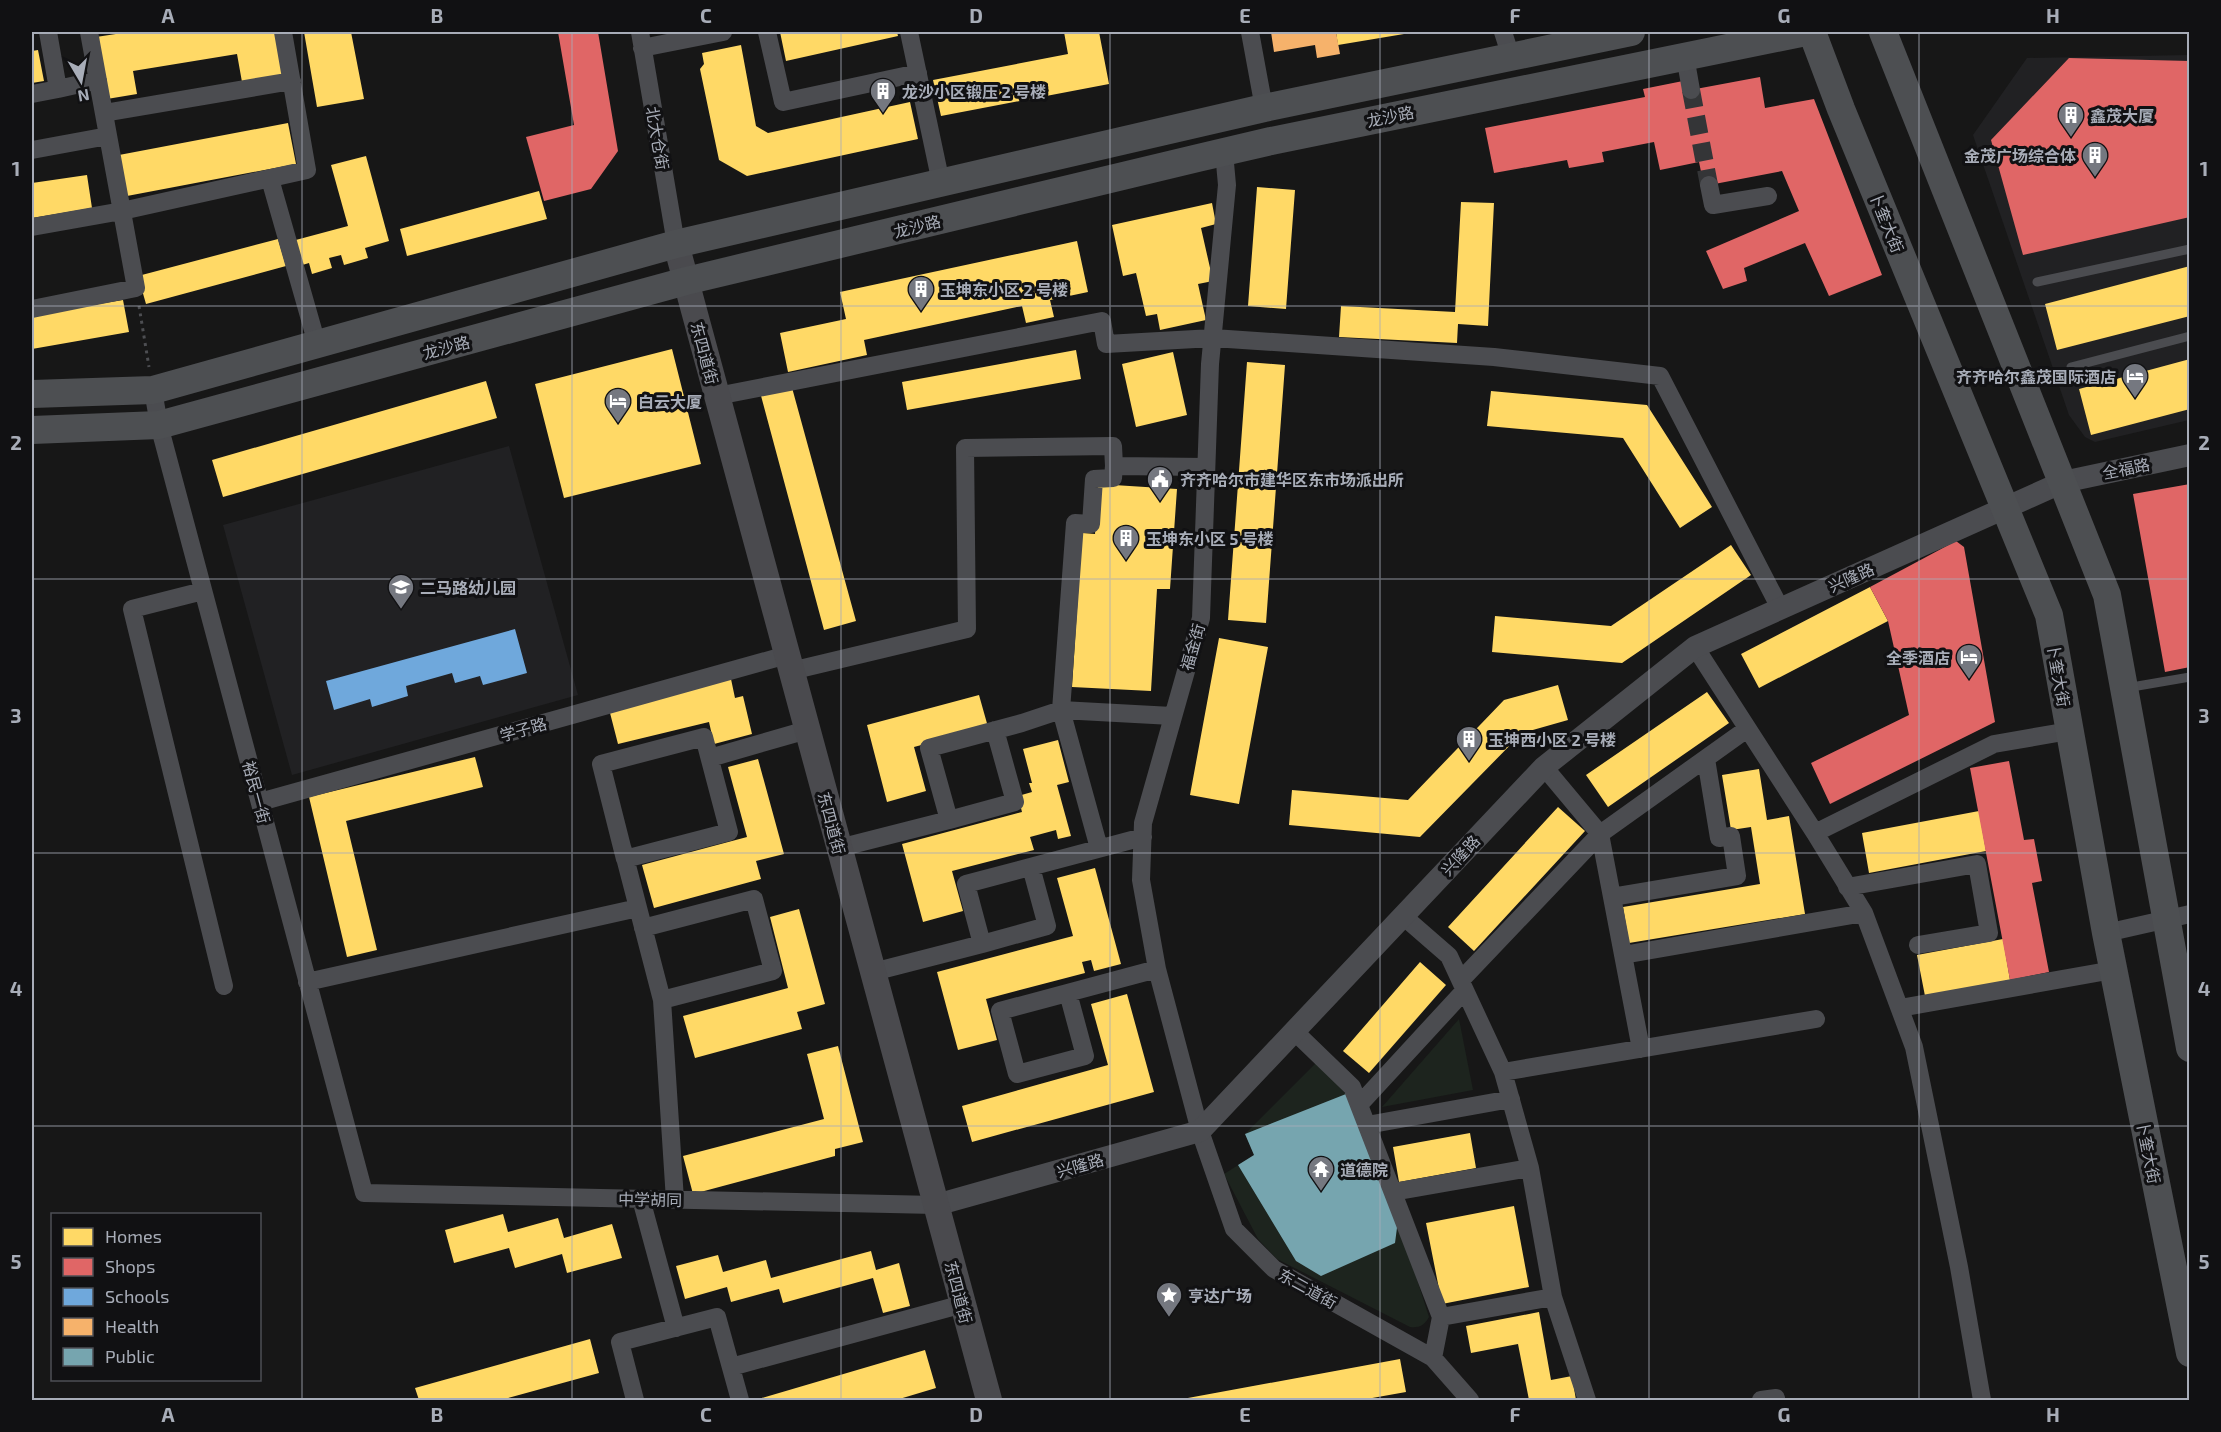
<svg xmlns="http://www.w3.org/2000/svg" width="2221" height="1432" font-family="'Exo 2','Noto Sans SC',sans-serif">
  <rect width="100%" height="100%" fill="#171717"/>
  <path fill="#212123" d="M2189,55V420L2095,442L2085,437L2069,415L1973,135L2027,58Z
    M509,446L578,695L292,775L223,525Z"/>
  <path fill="#1d241e" d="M1459,1019L1473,1090L1382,1107Z
    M1317,1062L1346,1094L1398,1220L1429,1317C1424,1326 1419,1328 1410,1327L1277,1259L1258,1239L1224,1174L1254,1155L1245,1134Z"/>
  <path fill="#ffd966" d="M129,32H277L284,75L242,82L237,54L133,71L137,94L107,99L96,37Z
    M304,32H351L364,99L317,107Z
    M780,32H897L898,36L786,61Z
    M1064,32H1099L1109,84L941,116L933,80L1068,54Z
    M1336,32H1410V33L1338,45Z
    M741,45L756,126L768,133L910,102L918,139L747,176L719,160L700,69L704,64L702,53Z
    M38,50L44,81L32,83V51Z
    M288,123L296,164L127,196L119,155Z
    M366,156L389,241L365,248L368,258L344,265L341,255L329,258L332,268L312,274L309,263L299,266L292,241L348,226L331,165Z
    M87,175L92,208L32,218V183Z
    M1257,187L1295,190L1286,309L1248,306Z
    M539,191L547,219L407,256L400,229Z
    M1461,202L1494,203L1488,326L1458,324L1457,343L1339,337L1341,306L1455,312Z
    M1212,203L1216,224L1201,228L1213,281L1198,284L1206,320L1160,330L1157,314L1146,316L1136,273L1123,276L1112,225Z
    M278,239L286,266L146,304L138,276Z
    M1077,241L1088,292L1050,300L1054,317L1026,323L1022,306L864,340L867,355L788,372L780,333L846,319L840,292Z
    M2190,266V316L2057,350L2045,304Z
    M123,300L129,332L32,349V315Z
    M672,349L701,464L564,498L535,384Z
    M1076,350L1081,379L907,410L902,382Z
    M1173,352L1187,415L1136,427L1122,364Z
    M2190,359V409L2091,435L2079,389Z
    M1247,362L1285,365L1266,623L1228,620Z
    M486,381L497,418L223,497L212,460Z
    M791,384L856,621L824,630L760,392Z
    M1491,391L1647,405L1712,507L1680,528L1623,438L1487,426Z
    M1098,484L1177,489L1170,589H1157L1151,691L1072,687L1082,533L1095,534Z
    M1731,545L1751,575L1622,663L1492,652L1495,616L1611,626Z
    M1870,587L1888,621L1759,688L1741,654Z
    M1219,638L1268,647L1239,804L1190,795Z
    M731,679L735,698L743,696L752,734L714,744L709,722L618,744L609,709Z
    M1558,685L1568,720L1522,733L1420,837L1289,825L1292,790L1408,800L1504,700Z
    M1707,692L1729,723L1608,807L1586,775Z
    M979,695L988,727L914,747L926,791L887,802L867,725Z
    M1058,740L1069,782L1057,785L1071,836L1058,839L1056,830L1030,837L1034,850L952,871L963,911L923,922L902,844L1022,812L1018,796L1032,792L1029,783H1032L1023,749Z
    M475,757L483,787L346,821L377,950L347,957L309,797Z
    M758,759L784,854L756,861L761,879L654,908L642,865L747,837L728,767Z
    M1759,769L1767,820L1789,816L1805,914L1629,943L1623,907L1760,884L1751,827L1731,830L1722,775Z
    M1558,807L1585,831L1474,951L1448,927Z
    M1979,811L1986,851L1869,873L1862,833Z
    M1095,868L1121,964L1094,971L1091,960L1082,962L1085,973L986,999L997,1040L958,1050L937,972L1073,936L1057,878Z
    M799,909L825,1004L797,1012L802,1029L695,1058L683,1016L788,988L770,917Z
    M2003,939L2010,980L1925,996L1917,955Z
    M1420,962L1446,985L1369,1073L1343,1051Z
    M1127,994L1154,1092L972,1142L962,1106L1108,1065L1091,1004Z
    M838,1046L863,1142L835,1149V1156L693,1194L683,1156L824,1119L807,1054Z
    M1470,1133L1476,1168L1399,1182L1393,1147Z
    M1514,1206L1529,1287L1442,1304L1426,1223Z
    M503,1214L508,1232L558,1218L564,1238L612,1224L622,1258L567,1273L562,1254L515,1268L509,1248L454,1263L445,1230Z
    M871,1251L876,1270L899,1263L910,1306L883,1313L873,1278L783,1303L779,1289L731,1302L727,1287L685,1299L676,1266L718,1255L723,1272L766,1260L771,1278Z
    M1539,1312L1551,1380L1572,1376L1576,1400H1529L1518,1344L1471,1353L1466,1326Z
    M590,1339L599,1373L501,1400H419L415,1388Z
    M925,1350L936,1388L896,1400H755Z
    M1400,1359L1406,1392L1361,1400H1177Z"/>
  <path fill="#e06666" d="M558,32H598L618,151L591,189L544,201L526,137L574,125Z
    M2069,58L2190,61V217L2023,255L1991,140Z
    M1760,77L1765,108L1814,99L1882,275L1829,296L1805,243L1744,268L1747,281L1723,289L1706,251L1799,211L1782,171L1704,186L1699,162L1660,170L1654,142L1602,152L1604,162L1569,168L1567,160L1494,173L1485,128L1645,97L1643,89L1683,81L1685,91Z
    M2190,484V667L2165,672L2133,494Z
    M1956,541L1964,547L1995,722L1830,804L1811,763L1909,715L1888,621L1870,587Z
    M2009,761L2024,840L2034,839L2042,881L2032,883L2049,972L2010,980L1970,768Z"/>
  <path fill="#6fa8dc" d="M515,629L527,673L483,685L480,676L455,683L452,673L406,686L408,696L372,707L370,699L334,710L326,681Z"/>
  <path fill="#f6b26b" d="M1271,32H1336L1340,54L1317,58L1315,45L1274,52Z"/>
  <path fill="#76a5af" d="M1346,1094L1398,1220L1395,1243L1321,1276L1296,1261L1238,1165L1254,1155L1245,1134Z"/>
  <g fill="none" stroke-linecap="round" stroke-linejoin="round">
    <path stroke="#343537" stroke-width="18" stroke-dasharray="18 9" stroke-linecap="butt" d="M1691,90L1709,185"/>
    <path stroke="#4d4e52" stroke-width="3" stroke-dasharray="3 4.5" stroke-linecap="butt" d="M139,306L149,367"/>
    <path stroke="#4b4c50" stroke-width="9" d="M2037,282L2190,249
      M2071,367L2190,336
      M2126,688L2190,677"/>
    <path stroke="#4b4c50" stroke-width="18" d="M48,32L58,89L98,80
      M640,32L676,244
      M767,32L783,102L918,73
      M909,32L941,183
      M1250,32L1264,108
      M1503,32L1511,57
      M642,48L723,32
      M1685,56L1691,90
      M32,94L58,89
      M104,113L292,81
      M32,150L108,136
      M1224,152L1227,185L1210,364L1201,618L1143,823L1141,880L1157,969L1200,1131L1234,1229L1274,1269L1433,1358L1470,1400
      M270,179L317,344
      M1709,185L1713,205L1768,196
      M32,227L122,211L307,170L283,32
      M32,309L136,288L89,32
      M153,390L159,425L364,1193L936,1205
      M717,396L1102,321L1106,344L1213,338L1494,357L1660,376L1780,608
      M203,591L132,609L224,986
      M1695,647L1815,833L1864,913L1914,1047L1959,1267L1982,1400
      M791,671L967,629L965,448L1113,446L1114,466
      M1172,716L1061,710L1075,523L1091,524L1094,479L1113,478L1114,466L1206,467
      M704,737L729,832L625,859L601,764Z
      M710,758L807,730
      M1544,767L1600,834L1641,1049
      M260,802L787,655
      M949,820L1015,802L995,730
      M1815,833L1994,744L2069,731
      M839,848L949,820L929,748L1022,723L1061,710L1099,848
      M623,850L662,1000L675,1200
      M1031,867L1047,926L982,944L966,884L1143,837
      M1847,887L1977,864L1989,933L1918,945
      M1612,897L1737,876L1731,836L1719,838L1706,759
      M1403,916L1449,956L1503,1072
      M643,928L754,899L773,971L662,1000
      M2106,933L2190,914
      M1623,955L1864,913
      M873,972L982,944
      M1461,980L1600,834L1747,729
      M307,982L638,908
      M1068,993L1085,1056L1017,1074L1000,1011L1157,969
      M1900,1008L2113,970
      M1294,1031L1352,1087L1441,1317L1433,1358
      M1359,1105L1465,990
      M1367,1125L1511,1099
      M1393,1192L1530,1168
      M641,1199L676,1328
      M1553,1297L1587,1400
      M1441,1317L1553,1297L1530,1168L1503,1072L1816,1019
      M731,1367L963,1304
      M635,1400L620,1342L717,1317L740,1400
      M1761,1400L1776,1398"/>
    <path stroke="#4b4c50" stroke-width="22" d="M936,1205L1200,1131L1544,767L1695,647L2063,482L2190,455"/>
    <path stroke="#4a4a4e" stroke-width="26" d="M676,244L989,1400"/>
    <path stroke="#4d4f52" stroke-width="28" d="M1812,32L1841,109L2049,615L2106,933L2190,1353
      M1883,32L2107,595L2190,1048
      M32,394L153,390L676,244L1264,108L1631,32
      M32,430L159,425L686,281L1198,158L1271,141L1806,32"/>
  </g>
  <path fill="none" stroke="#a8adb8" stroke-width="1.5" stroke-opacity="0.55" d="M302,32V1400M572,32V1400M841,32V1400M1110,32V1400M1380,32V1400M1649,32V1400M1919,32V1400M32,306H2190M32,579H2190M32,853H2190M32,1126H2190"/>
  <defs>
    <g id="building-pin" transform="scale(1.35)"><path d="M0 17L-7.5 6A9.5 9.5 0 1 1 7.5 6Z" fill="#757880" stroke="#111113"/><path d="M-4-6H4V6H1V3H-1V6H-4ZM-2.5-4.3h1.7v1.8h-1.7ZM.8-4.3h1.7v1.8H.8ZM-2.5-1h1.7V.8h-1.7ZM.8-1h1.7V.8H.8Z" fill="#fff"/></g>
    <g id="hotel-pin" transform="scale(1.35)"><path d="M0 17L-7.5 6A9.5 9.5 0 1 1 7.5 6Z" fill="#757880" stroke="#111113"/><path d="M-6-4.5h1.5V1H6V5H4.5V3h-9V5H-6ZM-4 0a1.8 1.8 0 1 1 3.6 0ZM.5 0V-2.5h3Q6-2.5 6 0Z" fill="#fff"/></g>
    <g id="civic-pin" transform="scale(1.35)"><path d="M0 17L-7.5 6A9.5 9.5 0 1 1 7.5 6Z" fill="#757880" stroke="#111113"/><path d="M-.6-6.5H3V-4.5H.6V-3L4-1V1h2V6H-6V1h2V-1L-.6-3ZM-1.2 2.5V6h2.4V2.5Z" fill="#fff"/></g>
    <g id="school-pin" transform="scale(1.35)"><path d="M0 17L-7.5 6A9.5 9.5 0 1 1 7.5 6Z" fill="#757880" stroke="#111113"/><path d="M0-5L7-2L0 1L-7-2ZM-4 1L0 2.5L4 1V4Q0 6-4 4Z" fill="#fff"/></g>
    <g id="temple-pin" transform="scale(1.35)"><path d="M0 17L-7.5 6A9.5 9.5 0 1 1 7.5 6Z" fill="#757880" stroke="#111113"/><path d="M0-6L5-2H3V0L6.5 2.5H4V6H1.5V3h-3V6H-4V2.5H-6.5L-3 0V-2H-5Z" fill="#fff"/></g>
    <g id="sight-pin" transform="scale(1.35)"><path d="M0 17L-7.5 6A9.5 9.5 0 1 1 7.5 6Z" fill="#757880" stroke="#111113"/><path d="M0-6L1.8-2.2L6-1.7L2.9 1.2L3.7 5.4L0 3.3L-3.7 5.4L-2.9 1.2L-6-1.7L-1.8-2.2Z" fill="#fff"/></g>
  </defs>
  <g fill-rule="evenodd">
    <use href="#building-pin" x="883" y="91"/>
    <use href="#building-pin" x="2071" y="115"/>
    <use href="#building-pin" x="2095" y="155"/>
    <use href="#building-pin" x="921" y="289"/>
    <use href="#hotel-pin" x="2135" y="376"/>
    <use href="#hotel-pin" x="618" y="401"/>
    <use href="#civic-pin" x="1160" y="479"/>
    <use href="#building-pin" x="1126" y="538"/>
    <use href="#school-pin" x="401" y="587"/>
    <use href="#hotel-pin" x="1969" y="657"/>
    <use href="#building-pin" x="1469" y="739"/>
    <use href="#temple-pin" x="1321" y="1169"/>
    <use href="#sight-pin" x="1169" y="1295"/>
  </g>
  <g text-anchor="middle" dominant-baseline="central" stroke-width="6" stroke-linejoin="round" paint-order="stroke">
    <g font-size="16" font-weight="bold" fill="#a8adb8" stroke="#111113" text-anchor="start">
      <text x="902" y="91">龙沙小区锻压 2 号楼</text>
      <text x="2090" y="115">鑫茂大厦</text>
      <text x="2076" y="155" text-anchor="end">金茂广场综合体</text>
      <text x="940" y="289">玉坤东小区 2 号楼</text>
      <text x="2116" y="376" text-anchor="end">齐齐哈尔鑫茂国际酒店</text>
      <text x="638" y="401">白云大厦</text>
      <text x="1180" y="479">齐齐哈尔市建华区东市场派出所</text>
      <text x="1146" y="538">玉坤东小区 5 号楼</text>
      <text x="420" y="587">二马路幼儿园</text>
      <text x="1950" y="657" text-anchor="end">全季酒店</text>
      <text x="1488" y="739">玉坤西小区 2 号楼</text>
      <text x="1340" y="1169">道德院</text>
      <text x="1188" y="1295">亨达广场</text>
    </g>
    <g font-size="16" fill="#a8adb8" stroke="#111113">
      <text transform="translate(1390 116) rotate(-12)">龙沙路</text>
      <text transform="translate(658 138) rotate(80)">北大仓街</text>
      <text transform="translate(1887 222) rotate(68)">卜奎大街</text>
      <text transform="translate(917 226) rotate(-14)">龙沙路</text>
      <text transform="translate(446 347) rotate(-15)">龙沙路</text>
      <text transform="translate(705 353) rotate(75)">东四道街</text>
      <text transform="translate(2126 468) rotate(-11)">全福路</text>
      <text transform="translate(1851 577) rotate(-24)">兴隆路</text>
      <text transform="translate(1192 647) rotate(-74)">福金街</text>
      <text transform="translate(2059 675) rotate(80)">卜奎大街</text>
      <text transform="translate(523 729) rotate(-16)">学子路</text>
      <text transform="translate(257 792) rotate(75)">裕民一街</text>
      <text transform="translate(832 823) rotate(75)">东四道街</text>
      <text transform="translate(1460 855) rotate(-47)">兴隆路</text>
      <text transform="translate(2149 1152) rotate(79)">卜奎大街</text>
      <text transform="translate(1080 1165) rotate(-16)">兴隆路</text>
      <text transform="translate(650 1199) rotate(1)">中学胡同</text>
      <text transform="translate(1308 1288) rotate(29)">东二道街</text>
      <text transform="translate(959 1292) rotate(75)">东四道街</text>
    </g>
  </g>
  <rect width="2221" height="1432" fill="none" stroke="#111113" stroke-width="66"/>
  <rect x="51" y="1213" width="210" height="168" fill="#111113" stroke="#4d4f55" stroke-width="1.5"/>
  <rect x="63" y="1228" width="30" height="18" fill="#ffd966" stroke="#4d4f55" stroke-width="1.5"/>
  <text x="105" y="1243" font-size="18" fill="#a8adb8">Homes</text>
  <rect x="63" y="1258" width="30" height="18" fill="#e06666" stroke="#4d4f55" stroke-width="1.5"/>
  <text x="105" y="1273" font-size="18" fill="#a8adb8">Shops</text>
  <rect x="63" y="1288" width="30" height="18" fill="#6fa8dc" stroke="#4d4f55" stroke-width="1.5"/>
  <text x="105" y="1303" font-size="18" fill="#a8adb8">Schools</text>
  <rect x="63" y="1318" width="30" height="18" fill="#f6b26b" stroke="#4d4f55" stroke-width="1.5"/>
  <text x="105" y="1333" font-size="18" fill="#a8adb8">Health</text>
  <rect x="63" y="1348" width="30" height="18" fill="#76a5af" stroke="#4d4f55" stroke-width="1.5"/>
  <text x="105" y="1363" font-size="18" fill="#a8adb8">Public</text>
  <g transform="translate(81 81) rotate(170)" stroke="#111113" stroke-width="4.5" paint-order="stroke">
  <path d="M0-4.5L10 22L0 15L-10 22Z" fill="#a8adb8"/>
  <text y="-9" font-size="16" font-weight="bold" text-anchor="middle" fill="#a8adb8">N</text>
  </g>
  <rect x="33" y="33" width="2155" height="1366" fill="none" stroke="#a8adb8" stroke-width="2"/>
  <g font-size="20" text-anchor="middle" font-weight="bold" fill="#a8adb8">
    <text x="168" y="23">A</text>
    <text x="437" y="23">B</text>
    <text x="706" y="23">C</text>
    <text x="976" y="23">D</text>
    <text x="1245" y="23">E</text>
    <text x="1515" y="23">F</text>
    <text x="1784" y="23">G</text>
    <text x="2053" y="23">H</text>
    <text x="16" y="176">1</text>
    <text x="2204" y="176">1</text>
    <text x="16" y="450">2</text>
    <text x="2204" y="450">2</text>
    <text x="16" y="723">3</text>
    <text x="2204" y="723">3</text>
    <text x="16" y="996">4</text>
    <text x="2204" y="996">4</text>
    <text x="16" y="1269">5</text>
    <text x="2204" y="1269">5</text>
    <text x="168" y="1422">A</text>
    <text x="437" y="1422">B</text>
    <text x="706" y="1422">C</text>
    <text x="976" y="1422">D</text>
    <text x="1245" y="1422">E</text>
    <text x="1515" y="1422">F</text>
    <text x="1784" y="1422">G</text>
    <text x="2053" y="1422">H</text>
  </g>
</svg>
